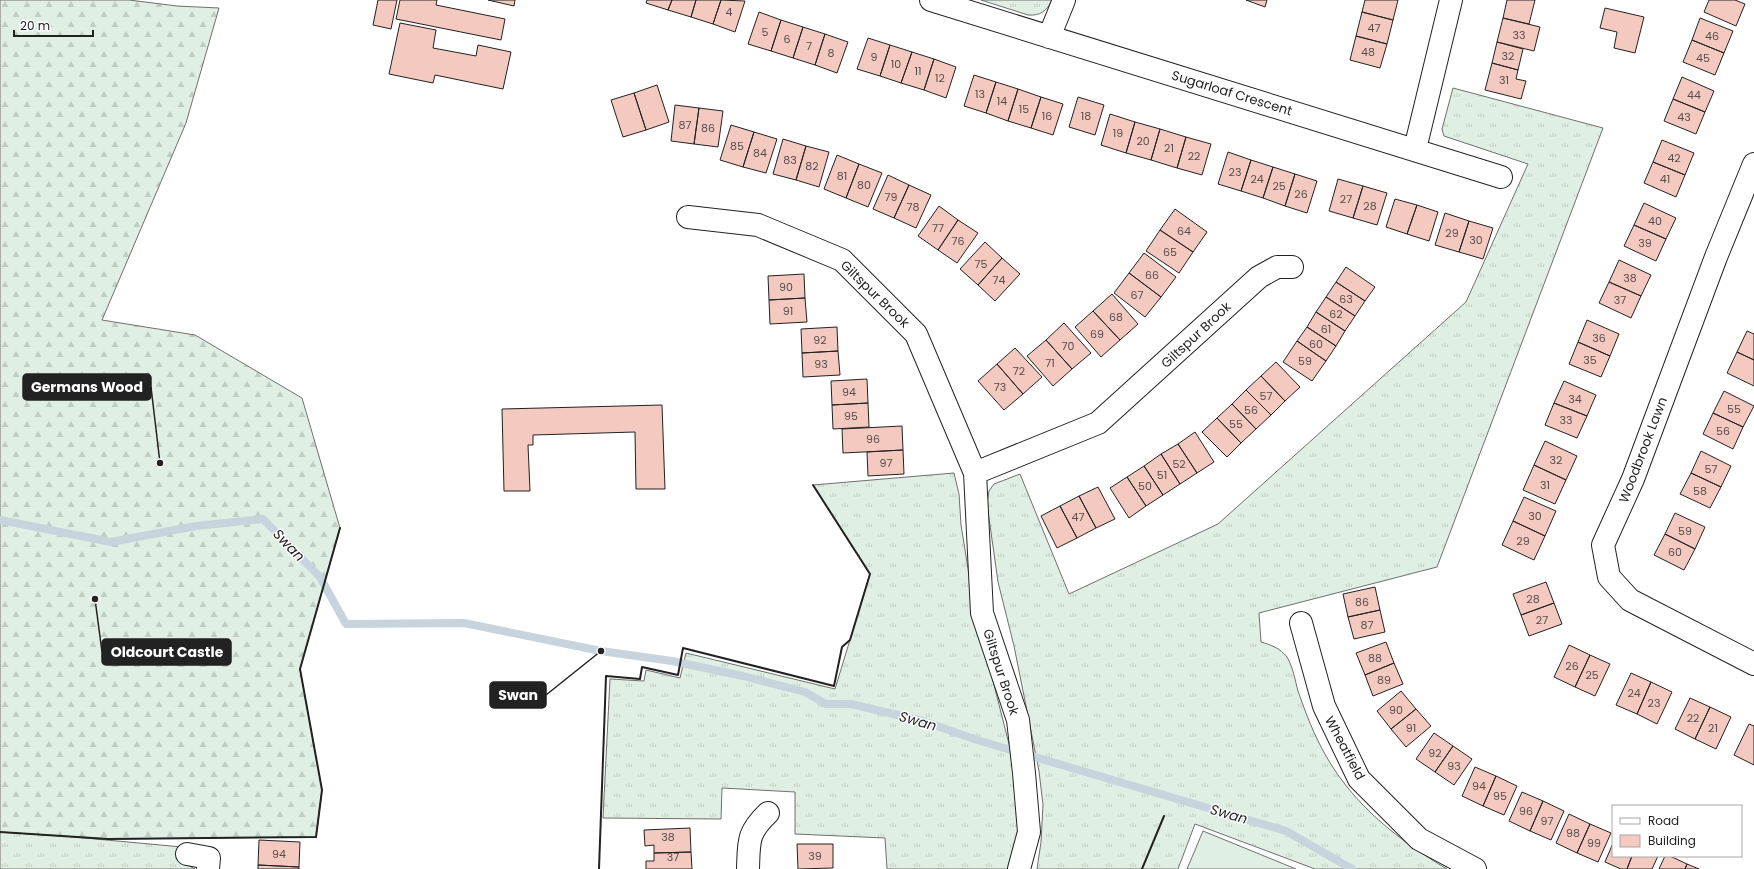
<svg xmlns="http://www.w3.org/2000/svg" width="1754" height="869" font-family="Poppins,sans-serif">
  <defs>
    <pattern id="grass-tufts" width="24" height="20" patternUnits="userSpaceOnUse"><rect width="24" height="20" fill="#e0efe3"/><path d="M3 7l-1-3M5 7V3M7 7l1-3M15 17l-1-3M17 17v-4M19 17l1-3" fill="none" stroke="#c0cdc2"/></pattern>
    <pattern id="forest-firs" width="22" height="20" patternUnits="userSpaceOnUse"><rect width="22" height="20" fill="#e0efe3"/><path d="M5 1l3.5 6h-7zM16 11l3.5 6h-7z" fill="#c0cdc2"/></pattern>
  </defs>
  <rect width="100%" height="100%" fill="#fff"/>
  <path fill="url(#grass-tufts)" stroke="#6f6f6f" d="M981,0H1052C1047,11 1040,16 1028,15Z
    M1453,88L1603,128L1437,567L1259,613L1261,642C1271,645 1280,648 1287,657C1293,667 1295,680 1298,691C1306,714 1314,735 1326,756C1354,805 1398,840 1447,869H1315L1195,824L1178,869H1037L1041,842L1043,805L1039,771L1014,646L998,582L987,504L989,491L994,484L1020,474L1069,594L1218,524L1466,302L1528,164L1444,136L1442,129Z
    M954,473L959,494L961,525L974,606L1012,756L1019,792L1018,843L1011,869H887L885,838L795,834V792L722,788L721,819L603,818L610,679L644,681L646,670L680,678L686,653L835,689L870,574L813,485Z
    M9,831L182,847L184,863L195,869H0V832Z"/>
  <path fill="url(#forest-firs)" stroke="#6f6f6f" d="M0,0H129L177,6L219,8L186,123L102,320L195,335L302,398L340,528L300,669L322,790L316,837L108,839L0,832Z"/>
  <path fill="#e0efe3" stroke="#6f6f6f" d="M1203,831L1296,869H1187Z"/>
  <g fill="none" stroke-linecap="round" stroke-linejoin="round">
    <path stroke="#c7d3dd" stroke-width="8" d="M0,520L111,542L196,526L263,519L320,577L346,624L464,623L601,651L672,661L743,676L805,692L826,704H851L923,721L977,740L1286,831L1352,869"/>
  </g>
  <path fill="#f3c9c0" stroke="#222" d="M378,0H397L391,29L373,25Z
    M400,0H437L436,5L505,19L501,40L396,19Z
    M488,0H515L514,6Z
    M647,0H672L668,10L646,3Z
    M672,0H696L691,17L668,10Z
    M696,0H721L713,24L691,17Z
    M721,0L745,1L735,32L713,24Z
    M1246,0H1267L1265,7Z
    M1365,0H1398L1393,20L1362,12Z
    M1507,0H1535L1529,24L1503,18Z
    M1709,0H1735L1745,4L1736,26L1704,12Z
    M1605,8L1644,17L1635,53L1614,48L1617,32L1600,28Z
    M759,12L781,20L771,51L748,44Z
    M1362,12L1393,20L1387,44L1356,36Z
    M1503,18L1540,27L1534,51L1497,42Z
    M1700,18L1733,31L1724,53L1692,40Z
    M781,20L803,27L793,58L771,51Z
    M400,23L436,30L433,48L476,56L478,45L511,52L503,89L435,75L433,83L389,74Z
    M803,27L825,34L815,65L793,58Z
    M825,34L848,42L837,73L815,65Z
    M1356,36L1387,44L1380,68L1350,60Z
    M868,38L890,45L880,76L857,69Z
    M1692,40L1724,53L1715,75L1683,62Z
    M1497,42L1523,49L1518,70L1492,63Z
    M890,45L912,52L901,83L880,76Z
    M912,52L934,59L924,90L901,83Z
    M934,59L956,67L946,98L924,90Z
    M1492,63L1518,70L1516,79L1526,81L1521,99L1485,90Z
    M974,75L996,82L986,113L964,106Z
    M1682,77L1714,91L1705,112L1673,99Z
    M996,82L1018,89L1008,121L986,113Z
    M657,85L669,122L646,130L634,93Z
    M1018,89L1041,97L1031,128L1008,121Z
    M634,93L646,130L623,137L611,100Z
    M1041,97L1063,104L1053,135L1031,128Z
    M1078,97L1104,105L1095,135L1069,127Z
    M1673,99L1705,112L1696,134L1664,121Z
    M675,105L699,108L694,144L671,141Z
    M699,108L723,111L718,147L694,144Z
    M1110,114L1135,122L1126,153L1101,145Z
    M1135,122L1160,129L1151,160L1126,153Z
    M731,125L754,132L743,167L720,160Z
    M1160,129L1186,137L1177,168L1151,160Z
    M754,132L777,139L766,173L743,167Z
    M1186,137L1211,144L1202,175L1177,168Z
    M783,139L806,146L796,180L773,174Z
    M1662,140L1694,153L1685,175L1653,162Z
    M806,146L829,152L819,187L796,180Z
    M1228,152L1251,160L1241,191L1218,184Z
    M837,155L859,164L846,198L824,189Z
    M1251,160L1273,167L1263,198L1241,191Z
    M1653,162L1685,175L1676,197L1644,183Z
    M859,164L882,173L868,207L846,198Z
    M1273,167L1295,174L1285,206L1263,198Z
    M1295,174L1317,181L1307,213L1285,206Z
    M888,175L909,185L894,218L873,209Z
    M1338,179L1363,186L1353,218L1329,211Z
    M909,185L931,195L916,228L894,218Z
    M1363,186L1387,193L1377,225L1353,218Z
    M1395,199L1417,205L1407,234L1386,227Z
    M1644,203L1676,218L1666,239L1634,225Z
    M1417,205L1438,212L1429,241L1407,234Z
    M939,206L958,220L938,250L918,236Z
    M1175,209L1207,232L1193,252L1160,230Z
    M1445,213L1469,221L1459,252L1435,245Z
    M958,220L978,233L957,263L938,250Z
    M1469,221L1493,228L1483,259L1459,252Z
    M1634,225L1666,239L1656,261L1624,246Z
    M1160,230L1193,252L1179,273L1146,251Z
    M985,242L1002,258L978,285L960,269Z
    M1144,253L1176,277L1161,297L1129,273Z
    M1002,258L1020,274L995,301L978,285Z
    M1619,260L1651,275L1641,296L1609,282Z
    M1346,267L1375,287L1365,301L1336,282Z
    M1129,273L1161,297L1145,317L1114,293Z
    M804,274L805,298L769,300L768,276Z
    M1336,282L1365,301L1355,316L1326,297Z
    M1609,282L1641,296L1631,318L1599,303Z
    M1112,294L1138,324L1120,340L1093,311Z
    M1326,297L1355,316L1345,331L1316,312Z
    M805,298L807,322L770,324L769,300Z
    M1093,311L1120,340L1101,357L1075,327Z
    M1316,312L1345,331L1336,346L1307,327Z
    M1587,320L1619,334L1610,356L1578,342Z
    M1064,323L1091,353L1072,369L1046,340Z
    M837,327L838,351L802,353L801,329Z
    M1307,327L1336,346L1326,361L1297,341Z
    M1747,331L1754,334V360L1737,352Z
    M1046,340L1072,369L1053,386L1027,356Z
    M1297,341L1326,361L1312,381L1283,362Z
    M1578,342L1610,356L1601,377L1569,364Z
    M1015,348L1042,377L1023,394L997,364Z
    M838,351L840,375L803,377L802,353Z
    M1737,352L1754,360V386L1727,373Z
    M1276,362L1300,387L1285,401L1261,376Z
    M997,364L1023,394L1004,410L978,381Z
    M1261,376L1285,401L1271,415L1246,390Z
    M867,379L868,403L832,405L831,381Z
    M1564,381L1596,395L1587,416L1554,403Z
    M1246,390L1271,415L1256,429L1232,404Z
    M1724,391L1754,406L1743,427L1713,413Z
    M868,403L869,427L833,429L832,405Z
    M1554,403L1587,416L1577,438L1545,425Z
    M1232,404L1256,429L1241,443L1217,418Z
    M662,405L665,489H636L635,432L533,435V445H528L530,491H504L502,409Z
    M1713,413L1743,427L1733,449L1703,434Z
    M1217,418L1241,443L1227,457L1202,432Z
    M902,426L903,450L843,453L842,429Z
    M1195,432L1214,462L1197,473L1178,444Z
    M1545,441L1577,456L1566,480L1534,465Z
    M1178,444L1197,473L1180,484L1161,454Z
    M903,450L904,474L868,476L867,452Z
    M1701,451L1731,466L1721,487L1691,473Z
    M1161,454L1180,484L1163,495L1144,466Z
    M1534,465L1566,480L1555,504L1523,490Z
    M1144,466L1163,495L1146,506L1127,477Z
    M1691,473L1721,487L1710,508L1680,494Z
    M1127,477L1146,506L1129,518L1110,488Z
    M1098,487L1115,519L1096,528L1079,496Z
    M1079,496L1096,528L1077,538L1060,506Z
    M1524,497L1556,511L1545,536L1513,521Z
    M1060,506L1077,538L1057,548L1041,516Z
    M1675,513L1705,527L1695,549L1665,534Z
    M1513,521L1545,536L1534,560L1502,545Z
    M1665,534L1695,549L1684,570L1654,555Z
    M1546,582L1554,603L1521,615L1513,594Z
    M1375,587L1380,610L1348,617L1343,594Z
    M1554,603L1562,624L1529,636L1521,615Z
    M1380,610L1385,632L1354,639L1348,617Z
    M1386,642L1394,663L1365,675L1356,653Z
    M1569,645L1590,655L1575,687L1554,677Z
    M1590,655L1610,664L1595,696L1575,687Z
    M1394,663L1403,684L1373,696L1365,675Z
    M1631,673L1651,682L1637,714L1616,705Z
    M1651,682L1672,692L1657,724L1637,714Z
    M1401,691L1416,709L1391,729L1377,711Z
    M1690,698L1710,707L1695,739L1675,729Z
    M1710,707L1731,717L1716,749L1695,739Z
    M1416,709L1431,726L1406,747L1391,729Z
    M1749,724L1754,726V765L1734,755Z
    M1434,733L1453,746L1435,772L1416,759Z
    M1453,746L1472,759L1454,785L1435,772Z
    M1475,767L1496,776L1483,806L1462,796Z
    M1496,776L1517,786L1504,815L1483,806Z
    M1522,792L1543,801L1530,831L1509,821Z
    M1543,801L1564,811L1551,840L1530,831Z
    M1569,814L1590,824L1577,853L1556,843Z
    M1590,824L1611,833L1598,862L1577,853Z
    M690,828L691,852L654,853V845L645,846L644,830Z
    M259,840L300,842L299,867L258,865Z
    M1613,843V856H1632L1627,869H1621L1605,862Z
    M797,844H833V868L798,869Z
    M691,852L692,869H646V861H654V853Z
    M1632,856H1658L1652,869H1627Z
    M1665,856H1670L1687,864L1685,869H1659Z
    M1687,864L1699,869H1685Z
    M258,865L299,867V869H258Z"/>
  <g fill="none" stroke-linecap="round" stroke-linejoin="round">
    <g stroke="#222" stroke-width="24">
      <path id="minor" d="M931,0L1501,177
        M1049,37L1064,0
        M1415,149L1451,0
        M1754,164L1716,257L1633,479L1603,545L1609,577L1630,600L1754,664
        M688,217L758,225L842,260L916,334L975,473L982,613L1018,720L1024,773L1029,832L1019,869
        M975,473L1098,423L1259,277L1277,267H1292
        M1301,623L1324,706L1359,779L1419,839L1475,869
        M187,854L209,858L208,869
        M748,869C749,842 747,833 768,813"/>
    </g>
    <use href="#minor" stroke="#fff" stroke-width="22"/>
    <path stroke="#222" stroke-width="2" d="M0,832L108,839L316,837L322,790L300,669L340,528
      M599,869L606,676L640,679L642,667L678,675L683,648L834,686L842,647L850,640L870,574L813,485
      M1142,869L1164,816"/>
  </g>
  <g text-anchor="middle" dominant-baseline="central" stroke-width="3" stroke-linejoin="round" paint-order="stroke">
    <g font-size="11" fill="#564c4a">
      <text x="729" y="12">4</text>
      <text x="1374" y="28">47</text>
      <text x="765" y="32">5</text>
      <text x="1519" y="35">33</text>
      <text x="1712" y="36">46</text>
      <text x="787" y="39">6</text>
      <text x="809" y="46">7</text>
      <text x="1368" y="52">48</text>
      <text x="831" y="53">8</text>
      <text x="1508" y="56">32</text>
      <text x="874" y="57">9</text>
      <text x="1703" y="58">45</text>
      <text x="896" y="64">10</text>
      <text x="918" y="71">11</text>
      <text x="940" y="78">12</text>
      <text x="1504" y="80">31</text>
      <text x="980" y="94">13</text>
      <text x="1694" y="95">44</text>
      <text x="1002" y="101">14</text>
      <text x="1024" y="109">15</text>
      <text x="1047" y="116">16</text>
      <text x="1086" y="116">18</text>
      <text x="1684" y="117">43</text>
      <text x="685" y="125">87</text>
      <text x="708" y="128">86</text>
      <text x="1118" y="133">19</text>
      <text x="1143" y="141">20</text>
      <text x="737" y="146">85</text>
      <text x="1169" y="148">21</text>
      <text x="760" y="153">84</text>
      <text x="1194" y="156">22</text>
      <text x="1674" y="158">42</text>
      <text x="790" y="160">83</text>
      <text x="812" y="166">82</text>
      <text x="1235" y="172">23</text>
      <text x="842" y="176">81</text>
      <text x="1257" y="179">24</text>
      <text x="1665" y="179">41</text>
      <text x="864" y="185">80</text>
      <text x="1279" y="186">25</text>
      <text x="1301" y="194">26</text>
      <text x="891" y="197">79</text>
      <text x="1346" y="199">27</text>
      <text x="1370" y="206">28</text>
      <text x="913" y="207">78</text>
      <text x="1655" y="221">40</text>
      <text x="938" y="228">77</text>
      <text x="1184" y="231">64</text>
      <text x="1452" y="233">29</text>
      <text x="1476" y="240">30</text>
      <text x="958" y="241">76</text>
      <text x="1645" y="243">39</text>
      <text x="1170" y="252">65</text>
      <text x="981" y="264">75</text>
      <text x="1152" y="275">66</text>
      <text x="1630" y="278">38</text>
      <text x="999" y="280">74</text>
      <text x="786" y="287">90</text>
      <text x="1137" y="295">67</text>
      <text x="1346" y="299">63</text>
      <text x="1620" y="300">37</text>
      <text x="788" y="311">91</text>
      <text x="1336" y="314">62</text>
      <text x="1116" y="317">68</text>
      <text x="1326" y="329">61</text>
      <text x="1097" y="334">69</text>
      <text x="1599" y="338">36</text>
      <text x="820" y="340">92</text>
      <text x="1316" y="344">60</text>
      <text x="1068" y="346">70</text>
      <text x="1590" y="360">35</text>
      <text x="1305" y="361">59</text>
      <text x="1050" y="363">71</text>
      <text x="821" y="364">93</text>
      <text x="1019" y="371">72</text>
      <text x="1000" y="387">73</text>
      <text x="849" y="392">94</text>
      <text x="1266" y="396">57</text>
      <text x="1575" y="399">34</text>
      <text x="1734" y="409">55</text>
      <text x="1251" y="410">56</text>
      <text x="851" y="416">95</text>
      <text x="1566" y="420">33</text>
      <text x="1236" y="424">55</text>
      <text x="1723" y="431">56</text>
      <text x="873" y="439">96</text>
      <text x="1556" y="460">32</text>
      <text x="886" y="463">97</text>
      <text x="1179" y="464">52</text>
      <text x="1711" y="469">57</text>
      <text x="1162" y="475">51</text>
      <text x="1545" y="485">31</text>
      <text x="1145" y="486">50</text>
      <text x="1700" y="491">58</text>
      <text x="1535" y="516">30</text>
      <text x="1078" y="517">47</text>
      <text x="1685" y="531">59</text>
      <text x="1523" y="541">29</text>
      <text x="1675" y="552">60</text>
      <text x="1533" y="599">28</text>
      <text x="1362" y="602">86</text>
      <text x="1542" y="620">27</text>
      <text x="1367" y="625">87</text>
      <text x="1375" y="658">88</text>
      <text x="1572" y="666">26</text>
      <text x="1592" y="675">25</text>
      <text x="1384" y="680">89</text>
      <text x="1634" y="693">24</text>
      <text x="1654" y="703">23</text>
      <text x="1396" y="710">90</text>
      <text x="1693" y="718">22</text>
      <text x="1411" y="728">91</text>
      <text x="1713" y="728">21</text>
      <text x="1435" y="753">92</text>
      <text x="1454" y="766">93</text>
      <text x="1479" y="786">94</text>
      <text x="1500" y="796">95</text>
      <text x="1526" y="811">96</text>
      <text x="1547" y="821">97</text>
      <text x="1573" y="833">98</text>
      <text x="668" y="837">38</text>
      <text x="1594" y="843">99</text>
      <text x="279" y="854">94</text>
      <text x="815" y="856">39</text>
      <text x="673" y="857">37</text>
    </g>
    <g font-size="13" fill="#222" stroke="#fff">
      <text transform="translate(1232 93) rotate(17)">Sugarloaf Crescent</text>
      <text transform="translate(875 294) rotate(44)">Giltspur Brook</text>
      <text transform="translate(1196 335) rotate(-43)">Giltspur Brook</text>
      <text transform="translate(1643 450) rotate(-69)">Woodbrook Lawn</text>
      <text transform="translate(1001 672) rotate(72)">Giltspur Brook</text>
      <text transform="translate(1345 748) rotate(62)">Wheatfield</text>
    </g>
    <g font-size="14" font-style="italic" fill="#222" stroke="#fff">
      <text transform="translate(289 545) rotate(46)">Swan</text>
      <text transform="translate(918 721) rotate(16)">Swan</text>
      <text transform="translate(1229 814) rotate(16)">Swan</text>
    </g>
  </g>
  <path fill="none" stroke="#222" stroke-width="1.5" d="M160 463L151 387M95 599L102 652M601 651L546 695"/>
  <g fill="#222" stroke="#fff" stroke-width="1.5">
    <circle cx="160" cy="463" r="4"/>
    <circle cx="95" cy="599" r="4"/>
    <circle cx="601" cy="651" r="4"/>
  </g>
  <g fill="#222" stroke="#222" stroke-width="1.5">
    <rect x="23" y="374" width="128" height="26" rx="4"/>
    <rect x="102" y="639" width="129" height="26" rx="4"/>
    <rect x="490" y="682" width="56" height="26" rx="4"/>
  </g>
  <g font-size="14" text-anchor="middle" font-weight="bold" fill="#fff">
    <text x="87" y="392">Germans Wood</text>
    <text x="167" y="657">Oldcourt Castle</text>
    <text x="518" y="700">Swan</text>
  </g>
  <rect x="1612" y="805" width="130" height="52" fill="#ffffff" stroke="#a7a7a7"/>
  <rect x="1620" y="818" width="20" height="6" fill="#ffffff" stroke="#a7a7a7"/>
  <text x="1648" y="825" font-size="12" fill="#222222">Road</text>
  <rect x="1620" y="835" width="20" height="12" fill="#f3c9c0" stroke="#a7a7a7"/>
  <text x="1648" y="845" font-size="12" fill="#222222">Building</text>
  <path d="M14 30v6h79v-6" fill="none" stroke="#222222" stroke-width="2"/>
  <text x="20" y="30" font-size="12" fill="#222222" stroke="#ffffff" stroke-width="3" paint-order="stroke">20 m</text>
</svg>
